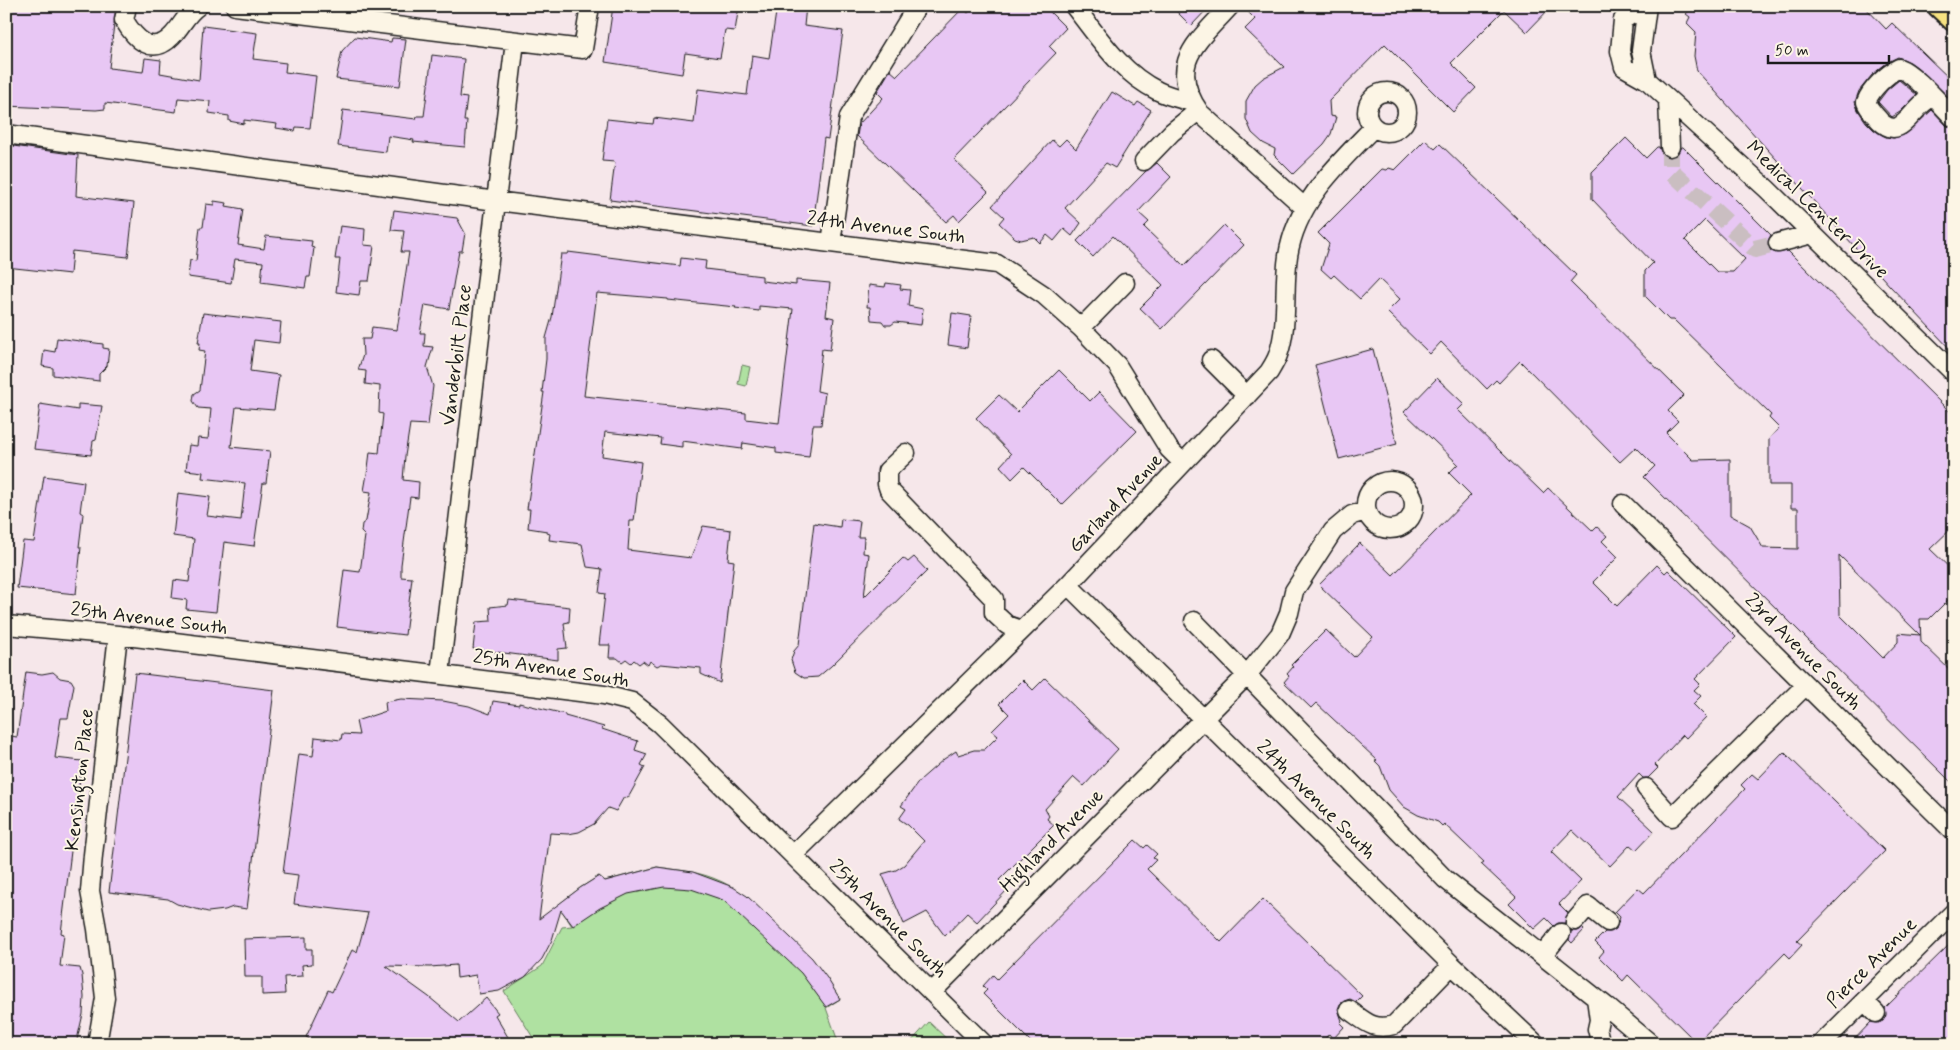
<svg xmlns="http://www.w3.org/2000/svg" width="1960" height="1050" font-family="Mynerve,sans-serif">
  <rect width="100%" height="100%" fill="#f6e7ea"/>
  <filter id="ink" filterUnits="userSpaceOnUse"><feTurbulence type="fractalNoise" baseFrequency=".02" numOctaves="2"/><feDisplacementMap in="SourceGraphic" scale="10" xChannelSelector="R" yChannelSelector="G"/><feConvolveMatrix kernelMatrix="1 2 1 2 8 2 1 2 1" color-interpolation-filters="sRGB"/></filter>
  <g filter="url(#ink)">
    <path fill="#afe1a1" stroke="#667e5e" d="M742,365L750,367L746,386L738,384Z
      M657,867C676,870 695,871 713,878C740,888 758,907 778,926C803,950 822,970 840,999L826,1008L839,1044H537L504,991L542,966L562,927L572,926L558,905L580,888L599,876L605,881Z
      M929,1022L952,1044H909Z"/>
    <path fill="#e8c7f4" stroke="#1c1c1c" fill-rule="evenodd" d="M6,6H116L109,68L143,72L145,58L161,60L160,73L199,80L203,26L257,33L253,59L286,63L285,72L316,76L310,128L296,127L295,131L276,128L277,124L244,120V124L229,121V116L209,113L210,101L178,98L176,112L105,103V109L96,110L6,106Z
      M613,6H739L735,31L725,30L720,58L685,53L682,74L605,62Z
      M777,6H806L804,26L843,31L828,139L824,138L813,226L610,200L615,162L602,161L607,119L653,124L654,118L694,123L698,89L747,95L752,55L769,58Z
      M974,6H1044L1066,28L1049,46L1056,53L954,159L988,192L959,221L954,215L946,222L857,136L859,124L883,98L877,92L889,72L890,70L897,76L963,8L968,13Z
      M1171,6H1210L1191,26Z
      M1242,6H1552L1527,32L1504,10L1451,63L1476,88L1453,112L1385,44L1329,101L1330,116L1336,117L1331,134L1324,144L1293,174L1274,155L1275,149L1263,143L1252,133L1246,119V101L1255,85L1263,78L1284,67L1245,29L1255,19Z
      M1693,6H1864L1886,29L1892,23L1954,83V102L1918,68L1910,62L1898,57L1888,62L1872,75L1859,91L1855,102L1858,110L1866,122L1874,130L1886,137L1894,138L1906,134L1932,110L1947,126L1954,128V353L1890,286L1697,71L1694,56L1696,32L1687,23L1690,17L1686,14Z
      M355,37L391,42L392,38L406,39L400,86L336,79L342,51Z
      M432,55L464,59L460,97L467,98L464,121H467L465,147L413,142L414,140L388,136L386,152L338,146L343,110L416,119L417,116H424Z
      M1899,80L1917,95L1900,112L1892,117L1878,102L1887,90Z
      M1112,92L1135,106L1138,102L1151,110L1115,168L1106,163L1065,208L1081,223L1072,236L1064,229L1054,241L1047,235L1040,243L1034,237L1021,240L1015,238L999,223L1004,217L992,206L1052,140L1059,146L1066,139L1076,149Z
      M1626,138L1646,158L1657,147H1659L1661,152L1665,156L1670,158L1676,156L1681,147H1683L1771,235L1768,241V246L1771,251L1776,253L1788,251L1954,416V526L1930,549L1954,572V594L1929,619H1920L1921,642L1954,674V785L1644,477L1655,466L1636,447L1620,462L1520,361L1499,383L1496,380L1487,389L1441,342L1430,354L1387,312L1400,299L1379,279L1360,299L1334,275L1331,278L1321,269L1329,244L1318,233L1382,169L1387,170L1389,168L1395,170L1425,140L1435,149L1440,144L1576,275L1570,282L1684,395L1668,411L1678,421L1666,433L1693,460L1730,459V515L1750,526L1763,548L1798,549V508H1791V485H1769V439L1779,428L1769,418L1771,415L1674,320H1669L1645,296V271L1653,263L1592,199V172ZM1705,220L1745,259L1733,272H1717L1685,240ZM1839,555L1920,635L1898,633V642L1883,658L1840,615Z
      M6,145L78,155L76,196L134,203L128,257L72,251L70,274L6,267Z
      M1157,163L1171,177L1138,212L1149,222L1144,227L1184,266L1224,225L1244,245L1162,329L1140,308L1163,285L1113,236L1093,257L1077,241L1146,171Z
      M214,201L227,203L226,206L243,209L238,245L264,249L266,236L312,241L311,247L314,248L310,277H307L305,288L261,282L263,262L235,259L231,283L188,277L190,260L196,261L200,227H203L206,204L214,205Z
      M394,210L457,218L465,233L462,251H459L449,309L425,305L420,333H425L424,346L433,347L427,367L433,386L428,425L410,424L405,456L403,480L419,482L418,498L410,497L401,565V577L412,578L405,635L337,627L344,570L360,572L365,536L361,532L362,524L366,521L371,492L364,491L368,468L370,452L379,453L383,414L379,413L380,386L365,384L366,371L358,370L363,355L362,339H370L372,327L397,330L409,252H401L404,231L391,230Z
      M340,226L365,229L364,245L374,246L369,281H361L359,295L336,292L340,259H335Z
      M568,252L680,266L681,258L706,261L705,269L762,276V281L796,285V280L830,283L826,316L834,318L830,350L822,349L817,391L825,393L821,425H813L809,457L776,453V448L743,443L742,449L682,441V447L660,444L661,438L605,432L602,456L641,462L634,521H630L628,550L691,558L703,526L731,530L728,560L734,561L720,683L701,674V668L661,664L657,666L650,661L648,665L643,661L639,664L634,660L631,663L626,659L622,662L617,658H609L610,645H599L605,594L599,593L602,569L587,567L582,544L549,540L550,534L547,533V531L528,528L530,509H527L544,392H542L546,359V338L552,317L561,254H567ZM597,293L668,299V300L736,307L735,308L759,311V306L793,309L779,423L746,419V413L584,396Z
      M886,283L901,285L900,289L910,290L908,306L923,309L921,325L895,322L891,325H885L882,321L871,320L870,307H867L869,285L885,287Z
      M203,313L281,322L279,343L254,340L250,371L279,375L274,410L236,407L231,447L270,451L266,483H263L254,546L224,542L216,612L186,609L187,600L172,598L174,580L189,582L194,539L173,536L178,493L210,497L207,516L241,520L245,483L202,478L203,472L186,470L189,445L197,446L198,438L208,439L211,409L198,408L193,401L194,394L200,390L205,351L199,350L200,343H198Z
      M952,313L971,316L967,348L948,345Z
      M57,338L103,344V348L109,349L107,366L99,374V381L53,375V368L42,366L44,350L55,352Z
      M1373,349L1397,444L1339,459L1315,365Z
      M1059,370L1090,401L1099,392L1137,431L1062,505L1024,467L1012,479L1000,466L1011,454L976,418L999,395L1017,412Z
      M1437,378L1464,404L1458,410L1543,493L1548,488L1593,531L1597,527L1607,536L1602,541L1618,557L1593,582L1617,606L1657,565L1665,573L1668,570L1736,637L1695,679L1700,684L1694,690L1701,696L1693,704L1706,717L1686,738L1683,735L1655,765L1658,768L1648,778H1643L1639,774L1618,797L1654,831L1636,850L1630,845L1610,866L1572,830L1551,852L1581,881L1559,904L1568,913L1565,923H1558L1554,926L1546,918L1534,929L1509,904L1516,897L1481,864L1484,862L1444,824L1442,826L1438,822L1418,815L1404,807L1389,790L1380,766L1375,761L1377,760L1316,703L1311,708L1284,682L1289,676L1287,674L1293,667L1291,665L1326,630L1354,657L1373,637L1319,585L1360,543L1393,575L1471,495L1449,473L1458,464L1404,412Z
      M40,404L78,410V404L102,406L96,440L93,441L91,455L34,449Z
      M44,476L84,482L80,512L83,514L79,547H81L76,594L17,588L23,541L34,542Z
      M841,519L860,521L858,537H864L863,553L869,554L864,597L903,558L908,562L914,557L927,571L831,666L818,677L804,678L795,672L791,660L794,651L799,645L814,523L840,527Z
      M509,600L570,607L569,622L564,623L567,648L558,649V660L473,649L476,622L491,621L490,607L508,605Z
      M26,672L42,674L53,672L60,678L71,680L74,685L68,718H61L55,758L82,761L61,933L64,934L60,966L80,968L82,975L84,997L83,1014L76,1044H6V753L11,736L17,737Z
      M135,673L274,690L247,909L233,907L225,910L208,912L177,904L168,899L109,892Z
      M1045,678L1118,749L1084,786L1074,777L1045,809L1049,816L1047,819L1054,825L999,880L1008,889L977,922L967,913L945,936L927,912L904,924L882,874L896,870L904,865L924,841L908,825L899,819L906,809L901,806L920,780L944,759L956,751L958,755L974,750H984L998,736L992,731L1009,714L999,704L1023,680L1033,690Z
      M401,699L443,701L469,706L490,714L493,701L519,705V703L565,714V716L604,727L602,729L638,741L635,750L647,754L641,765L645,767L628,798L624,797L616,811L608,808L594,824L579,832L568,834L550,833L539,919L580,888L599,876L605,881L657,867L693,872L733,887L747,896L812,958L827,978L840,999L826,1007L801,973L723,900L691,889L664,887L628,894L600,908L573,926L561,910L552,940L542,959L525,977L499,991L479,994L476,975L457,978L456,965L430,967L386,966L429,997L459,1022L486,998L498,1013L495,1015L512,1044H318L306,1037L328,990L332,992L352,950L357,952L368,913L294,904L298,875L283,873L299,754L313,756L315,737L341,740L342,734L359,735L356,721L386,711L385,702Z
      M1784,752L1885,851L1797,941L1802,945L1790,958L1785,953L1697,1043L1628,975L1623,981L1599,957L1604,951L1595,942L1605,932H1611L1616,929L1620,917L1615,912L1638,888L1644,893L1745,789L1741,785L1752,774L1758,779Z
      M1135,840L1144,848L1147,845L1157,854L1153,858L1156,860L1147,869L1221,942L1263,899L1362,996L1356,1002L1350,999L1344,1001L1340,1004L1338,1009L1342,1021L1340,1023L1344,1027L1333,1039L1329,1034L1320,1044H1033L983,994L987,990L983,986L993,975L997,979Z
      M1582,928L1584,930L1572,943L1569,940L1571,931H1578Z
      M306,937V949H312V964L302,965L303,976L284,977L285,994L262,995V977H245L244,939Z
      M1954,940V1044H1850L1871,1022L1878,1023L1883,1021L1886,1015L1885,1008Z"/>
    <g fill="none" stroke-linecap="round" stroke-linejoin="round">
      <path stroke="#cabec1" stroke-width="18" stroke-dasharray="18 9" stroke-linecap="butt" d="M1670,147V170L1755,249L1778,243"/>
      <g stroke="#1c1c1c" stroke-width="21">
        <path id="minor" d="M127,6L124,20C135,39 152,57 172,36C182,26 186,14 198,6
          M235,6L583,49L590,6
          M1074,6C1099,38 1121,73 1158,91C1168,96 1181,99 1192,102
          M1230,6C1198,42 1165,63 1200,113L1304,207
          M1644,6L1623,20L1620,51L1624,67L1647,80
          M1647,6L1641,51L1647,80L1767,189L1954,373
          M1367 112a20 20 0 1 1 40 0a20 20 0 1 1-40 0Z
          M1934,97C1913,102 1903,144 1880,121C1875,115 1869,110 1866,102C1871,89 1887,74 1899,68C1914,73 1941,105 1954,118
          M1668,100L1670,147
          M6,134L496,201L997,264L1044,295L1081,328L1117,365L1169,449L1183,463
          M1144,161L1172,132L1198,111
          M831,243L849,117L917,6
          M1778,243L1812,234
          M1081,328L1125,283
          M1211,360L1247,396
          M906,453L887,471V484L889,490L994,599V613L1007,625L1021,630
          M1366 505a24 24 0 1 1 48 0a24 24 0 1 1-48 0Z
          M1623,504L1954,832
          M1068,585L1452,965L1536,1044
          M1194,621L1445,879L1606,1006L1651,1044
          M6,625L118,635L604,695L632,702L660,724L984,1044
          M440,674L515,41
          M1646,788L1672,817L1806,685
          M793,855L1068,585L1269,372C1272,367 1276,361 1278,355C1289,324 1283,288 1288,256C1296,202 1338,164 1374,127
          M1575,921L1588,906L1608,922
          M1543,955L1561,933
          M932,992L1247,675L1280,634L1289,613L1294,591L1333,531L1352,515L1366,511
          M1596,998L1599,1020L1597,1029L1601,1044
          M1864,1001L1876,1013
          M1349,1010C1365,1021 1373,1031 1394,1025L1452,965
          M97,1044L105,998L97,929L90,891L93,855L118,635
          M1821,1044L1954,912"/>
      </g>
      <g stroke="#1c1c1c" stroke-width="26">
        <path id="major" d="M1939,6L1954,20"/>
      </g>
      <use href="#minor" stroke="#fcf5e5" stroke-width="18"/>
      <use href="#major" stroke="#f7e281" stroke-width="22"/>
    </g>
  </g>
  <g text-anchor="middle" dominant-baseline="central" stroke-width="4" stroke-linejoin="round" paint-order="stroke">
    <g font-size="20" fill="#1c1c1c" stroke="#fcf5e5">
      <text transform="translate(1817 210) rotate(44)">Medical Center Drive</text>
      <text transform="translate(886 228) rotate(7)">24th Avenue South</text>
      <text transform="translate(457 355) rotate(-83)">Vanderbilt Place</text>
      <text transform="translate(1116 503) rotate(-47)">Garland Avenue</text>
      <text transform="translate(149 619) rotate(7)">25th Avenue South</text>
      <text transform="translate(1803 652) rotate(45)">23rd Avenue South</text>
      <text transform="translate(551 669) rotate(9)">25th Avenue South</text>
      <text transform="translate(80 780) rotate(-84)">Kensington Place</text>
      <text transform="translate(1316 800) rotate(45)">24th Avenue South</text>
      <text transform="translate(1052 841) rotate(-45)">Highland Avenue</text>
      <text transform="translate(888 919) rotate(45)">25th Avenue South</text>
      <text transform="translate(1872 963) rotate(-45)">Pierce Avenue</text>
    </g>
  </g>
  <rect width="1960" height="1050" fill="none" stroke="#fcf5e5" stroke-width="25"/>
  <rect x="12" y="12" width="1935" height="1025" fill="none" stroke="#1c1c1c" stroke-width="2" filter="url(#ink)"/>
  <path d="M1768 55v8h121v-8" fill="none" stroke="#1c1c1c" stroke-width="2.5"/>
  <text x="1775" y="55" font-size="15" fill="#1c1c1c" stroke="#fcf5e5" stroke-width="4" paint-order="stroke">50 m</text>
</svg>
